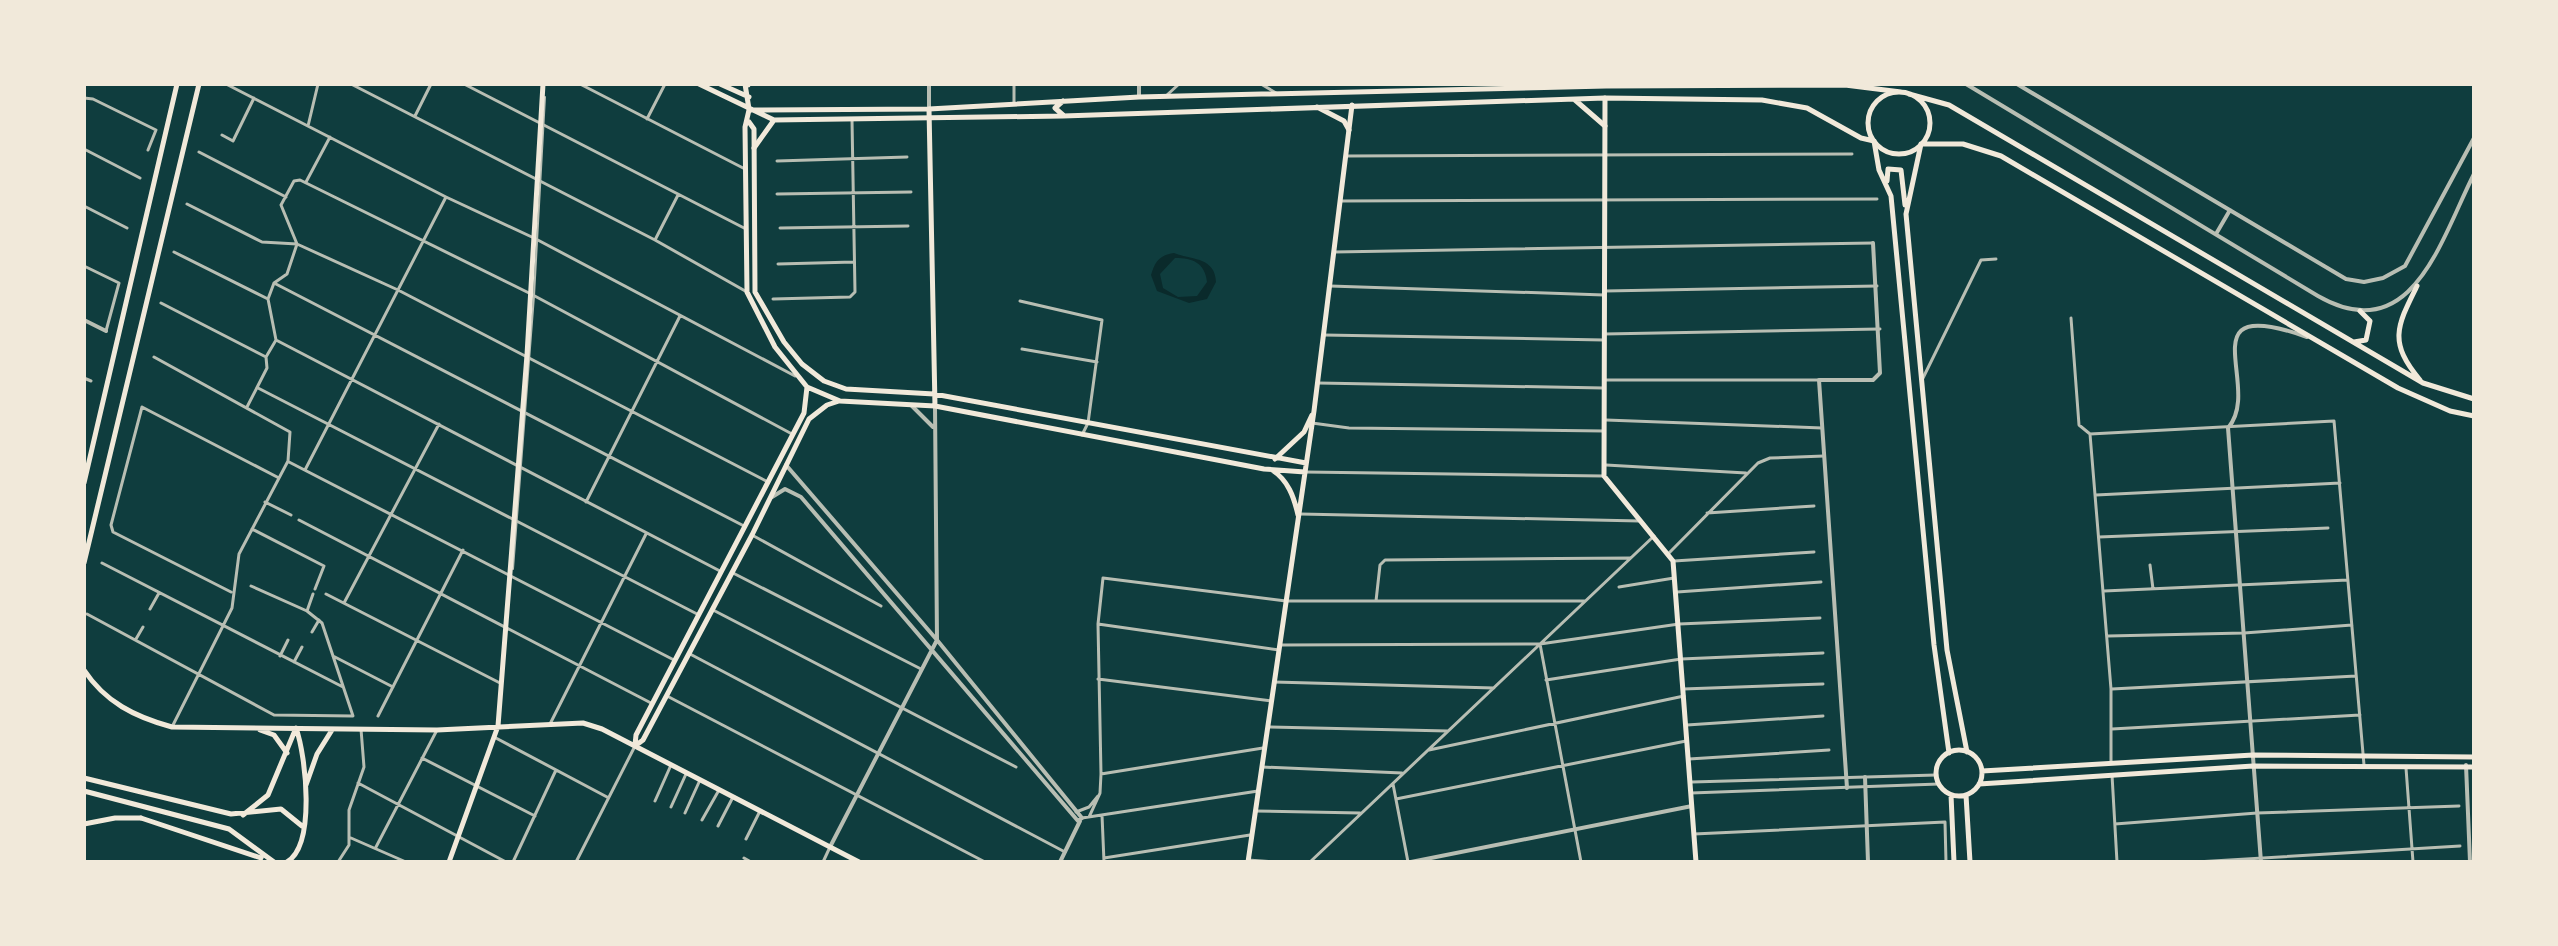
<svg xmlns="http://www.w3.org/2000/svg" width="2558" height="946" font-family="'Times New Roman',serif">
  <rect width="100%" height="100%" fill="#0f3d3e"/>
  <path fill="#0a2a2b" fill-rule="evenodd" d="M1174,253C1192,260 1215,257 1216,282L1207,299L1189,303L1157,291L1151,275C1155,262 1159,255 1174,253ZM1175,258C1193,258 1205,263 1207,282L1197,296L1178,297L1163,288L1160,274Z"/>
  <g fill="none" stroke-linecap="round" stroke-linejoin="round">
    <path stroke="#b8beb3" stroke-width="2" d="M513,569L534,296L545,97"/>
    <path stroke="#b8beb3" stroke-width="3" d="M226,84L446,197L534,238L795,376
      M351,84L655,240L747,292
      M464,84L746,229
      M580,84L745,169
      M1014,84V103
      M1261,84L1276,93
      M1167,95L1179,84
      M84,98L93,99L156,130L148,150
      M415,116L431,84
      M647,119L665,84
      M308,126L318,84
      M222,135L233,141L254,98
      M84,149L140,178
      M199,152L286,197
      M1346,156L1852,154
      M777,161L907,157
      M306,182L330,137
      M777,194L911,192
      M1341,201L1877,199
      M187,204L262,242L297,244L398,290L768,482
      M84,206L127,228
      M780,228L908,226
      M655,240L678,195
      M174,252L268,299
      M1334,252L1873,243
      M778,264L854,262
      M84,266L119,283L106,331
      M274,283L744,526
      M1330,286L1604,295
      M1605,291L1877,286
      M773,299L850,297L855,292L852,120
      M1020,301L1102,320L1088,423L1082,435
      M161,303L266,357
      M2071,318L2079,425L2090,434L2111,689V762
      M1604,334L1880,329
      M1324,335L1604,340
      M276,340L720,571
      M1022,349L1097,362
      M154,357L290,432L288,461L239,554L232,608L172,727
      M84,378L91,381
      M1923,378L1981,260L1996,259
      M1604,380H1819
      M1318,383L1604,388
      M258,388L699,615
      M247,407L267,368L266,357L276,340L268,299L274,283L287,274L297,244L281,205L294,181L300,180L531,294L792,434
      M1606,420L1822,428
      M1312,423L1349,428L1604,431
      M2090,434L2334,421L2364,765
      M289,462L674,660
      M1606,465L1746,473
      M305,470L446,197
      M1305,472L1604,476
      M2096,495L2340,483
      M265,502L291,515
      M586,502L680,316
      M1707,513L1814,506
      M1300,514L1640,521
      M299,520L651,703
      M252,529L324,566L315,589
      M752,535L881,606
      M2099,537L2328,528
      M1669,553L1758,463L1770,458L1824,456
      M1674,561L1814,552
      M102,563L343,687
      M2150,565L2153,589
      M733,573L921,669
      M1619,587L1674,578
      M2104,591L2348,580
      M231,592L113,532L111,525L142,407L279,478
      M1677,592L1821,582
      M326,594L500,683
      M1376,601L1380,565L1385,560L1630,558
      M344,603L439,424
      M150,609L159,593
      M713,610L1016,767
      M307,611L313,594
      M87,614L274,715L353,716L322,623L307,611L251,586
      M1098,624L1279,650
      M312,632L319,620
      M2108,636L2244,633L2352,625
      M136,639L143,627
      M1540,644L1581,862
      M1282,645L1540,644L1679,624L1820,618
      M690,654L1065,852
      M280,656L288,640
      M333,656L393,687
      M294,662L302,647
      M1098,679L1272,701
      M1546,680L1681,659L1823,653
      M1274,682L1494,688
      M1683,689L1823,684
      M2112,689L2356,676
      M667,696L985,862
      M378,716L463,550
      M550,724L646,534
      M1687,725L1823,716
      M1268,727L1448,731
      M2112,729L2360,715
      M494,737L607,797
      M1429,750L1684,696
      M422,758L535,816
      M1689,759L1829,750
      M1262,767L1402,773
      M2406,768L2413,862
      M1101,774L1263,748
      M2112,775L2117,862
      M1692,782L1936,775
      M358,783L506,862
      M1393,784L1408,862
      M1691,793L1939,784
      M1396,799L1686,741
      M655,801L671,765
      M671,807L686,774
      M1255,811L1360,813
      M1076,812L1089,807L1098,796
      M685,813L700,780
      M1102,815L1104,862
      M1089,817L1100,793L1101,774L1098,624L1103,578L1286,601H1585
      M1082,818L1258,791
      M702,820L719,790
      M2115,824L2257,813L2459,806
      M718,826L733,797
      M1694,834L1945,822L1946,862
      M351,838L406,862
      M746,839L760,811
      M376,847L437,730
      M744,858L751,862
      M1104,858L1250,835
      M1248,860L1274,862
      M338,862L349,845V810L364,767L361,729
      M513,862L556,770
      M576,862L635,746
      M823,862L830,847
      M1310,862L1654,536
      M2196,862L2460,846"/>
    <path stroke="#b8beb3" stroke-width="4" d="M929,84V109
      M1139,84V97
      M1966,84L2318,296C2412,350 2441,239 2474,174
      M2017,84L2346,279L2364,282L2383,278L2405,266L2474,138
      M2216,234L2230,210
      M84,320L106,331
      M911,405L933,427
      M786,465L937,640L1082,818
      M772,497L785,489L801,497L1078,821L1082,818
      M2466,765L2470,862
      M1865,777L1868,862
      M1847,788L1819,380H1873L1880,373L1873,243
      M830,847L937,640L935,406
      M1060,862L1080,821
      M1411,862L1692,806
      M2261,862L2228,428C2264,387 2184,293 2307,337"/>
    <path stroke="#f1e9da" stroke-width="5" d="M748,84V85
      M1605,98L1604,476L1673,561L1696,862
      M929,109L935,406
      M749,110L745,127L747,292L775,347L807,387L840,401L935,406L1264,469L1305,472
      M749,122L754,129L755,292L784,342L802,364L824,381L846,389L934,394L1306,463
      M1874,141L1879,170L1891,196L1934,645L1949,753
      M1921,144L1906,214L1947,650L1967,752
      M1887,181L1888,169L1901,170L1905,205
      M1275,459L1304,432L1312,415
      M1272,470C1288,480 1294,497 1298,515
      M84,670C105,702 135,717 172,727L437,730L583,723L602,729L859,862
      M260,730L274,735L287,753
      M635,745L636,735L804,413L807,387
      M635,746L643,740L752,535L809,419L827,405L839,401
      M1936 773a23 23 0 1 1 46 0a23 23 0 1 1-46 0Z
      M1982,771L2253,755L2474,757
      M84,778L231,814L281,809L302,826
      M1979,784L2253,766L2474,767
      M306,785L317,754L332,730
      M84,791L229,829L274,862
      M1951,795L1954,862
      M1966,795L1970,862
      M243,815L268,795L296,728C306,756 316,845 287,862
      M141,818L261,858
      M449,862L498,726L527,355L543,84
      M1248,862L1314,411L1352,105"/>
    <path stroke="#f1e9da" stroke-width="5" d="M699,84L774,120L1063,116L1605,98L1762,100L1807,108L1861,138L1874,141
      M720,84L749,97
      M745,84L749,109
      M1868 123a31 31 0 1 1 62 0a31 31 0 1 1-62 0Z
      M1909,94L1949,105L2423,383L2474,399
      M1575,100L1605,126
      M1063,101L1055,108L1063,115
      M1317,107L1344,121L1349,130
      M750,110L929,109L1139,97L1606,86L1845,85L1901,92
      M1921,144H1963L2001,156L2398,388L2450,411L2474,416
      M754,148L774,120
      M2417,286C2397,326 2388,342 2420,380
      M2354,342L2366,340L2370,321L2360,311"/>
    <path stroke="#f1e9da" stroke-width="5" d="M84,483L177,84
      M84,563L199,84
      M84,824L115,818H141"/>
  </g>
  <rect width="2558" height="946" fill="none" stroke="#f1e9da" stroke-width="172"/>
</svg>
